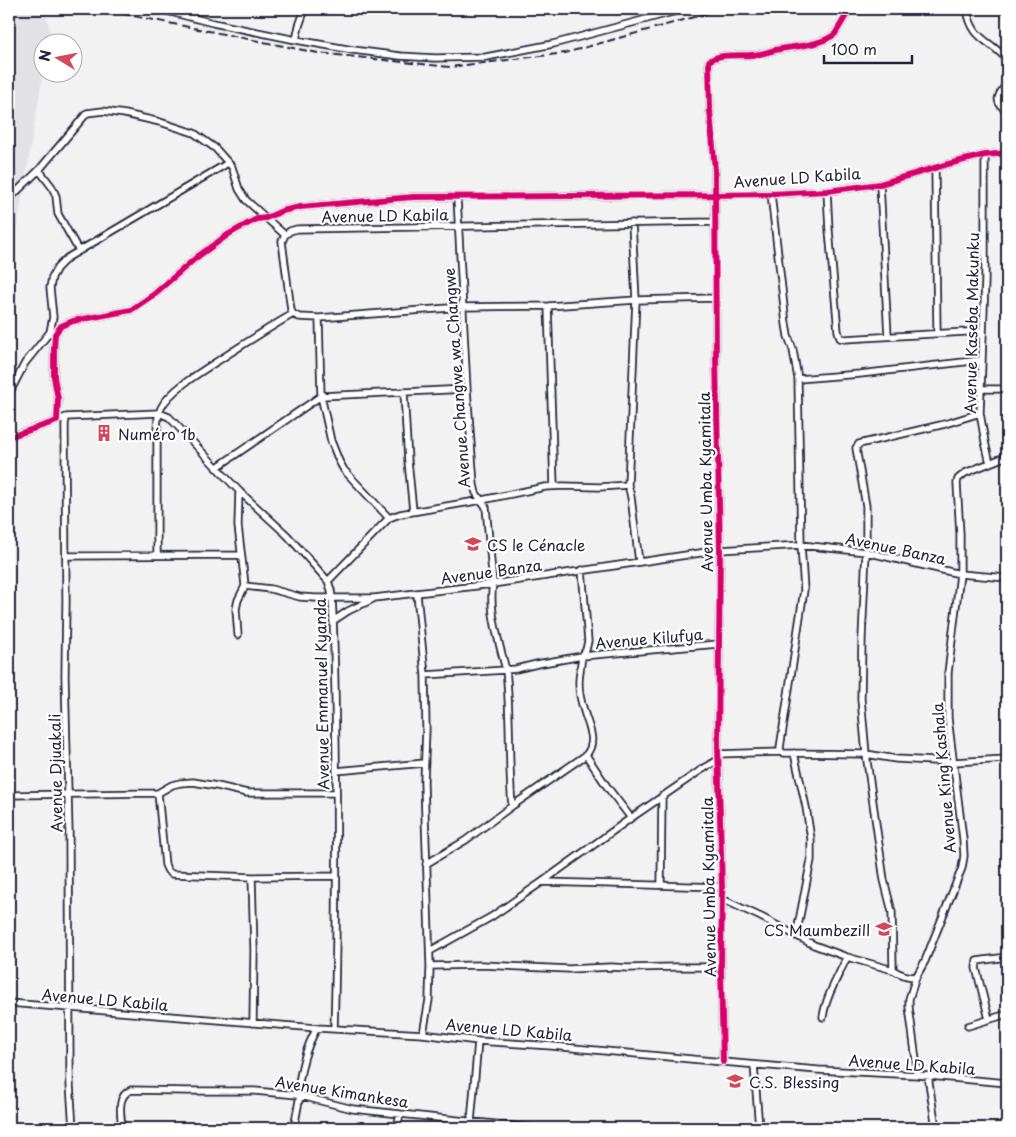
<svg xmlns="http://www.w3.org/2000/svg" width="1016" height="1137" font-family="'Playpen Sans',sans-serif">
  <rect width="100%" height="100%" fill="#f2f2f3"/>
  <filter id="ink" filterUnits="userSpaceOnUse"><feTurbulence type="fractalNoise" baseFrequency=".02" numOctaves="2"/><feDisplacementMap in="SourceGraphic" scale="10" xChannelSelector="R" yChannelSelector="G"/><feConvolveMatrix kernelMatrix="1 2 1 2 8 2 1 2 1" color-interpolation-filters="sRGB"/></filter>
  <g filter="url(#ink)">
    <path fill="#e2e2e6" d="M9,9H45L50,31L48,42H42L43,73L9,277Z"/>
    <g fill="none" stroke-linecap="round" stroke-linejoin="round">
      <g stroke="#22223b" stroke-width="9">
        <path id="street" d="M159,9L213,23L296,40L353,50L400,56L435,58L486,57L553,44L684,9
          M967,9C972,41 990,39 1007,60
          M296,40L299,26L305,9
          M1007,83C999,95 992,101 1007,111
          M985,155V281L980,413L985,442L990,463
          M935,168L937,333
          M39,170L52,187L56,196L58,214L79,251
          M880,184L888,336
          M827,191L829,230L838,331L840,338L845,339L983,331
          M771,194L786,324L788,336L793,350L798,379L801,545L804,590L780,748L781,752L784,753L866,754L896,759L953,762L1007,759
          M9,199L39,170L87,113L103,111L125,114L160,122L194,133L215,148L232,167L239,189L246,200L285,235
          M632,223L636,300L628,485L631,497L639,562
          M285,235L290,231L297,229L715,222
          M285,235L282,241L283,249L291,310L293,314L299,317L319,318L321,396L331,441L339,461L344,470L389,518
          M548,306L554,486
          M319,318L462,307L548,306L636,300L715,298
          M798,379L860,374L981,360
          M980,389H1007
          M404,393L408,461L413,511
          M9,394L25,363L50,332L53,317L50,288L52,277L57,268L67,258L228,163
          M66,417L65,425L66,602L65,676L69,832L70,1084L73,1128
          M57,421L66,417L159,413L169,417L239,491L287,535L328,581L331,590L332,598C335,649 335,700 336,750C337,843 337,936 334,1029
          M9,437L57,421L58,399L54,377V349L55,334L61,326L73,321L131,310L153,295L197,257L229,234L247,224L257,219L266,218L282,211L300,207L413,197L715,195L771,194L827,191L880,184L948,164L985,155L1007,153
          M216,468L321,396L467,389
          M157,555V430C157,423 158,415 161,408C171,388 209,367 227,355C249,341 270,327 293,314
          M66,556L241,555
          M328,581L389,518L400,514L482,500L545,487L563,486L600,487L628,485
          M245,586L271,589L300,597L316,598H374L493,584L720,550L801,545L866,552L960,574L1007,578
          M417,594L425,675L426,729L424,782L425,815L430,966L429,1000L423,1034
          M333,621L348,611L373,599
          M238,635L236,609L238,600L245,586L244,576L238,526L239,491
          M425,675L506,670C500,646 488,608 493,584L486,507L476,493L474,485L467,389L457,197
          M794,753L806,807L811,839V860L796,936
          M718,754L781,752
          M586,755C598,741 588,726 584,711C581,702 579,692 579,683C579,675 581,665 582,656L718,644
          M336,771L425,763
          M158,793L172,785L180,783L193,782L217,786L247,793H336
          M9,795L158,793L165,865L168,871L172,874L252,877L336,876
          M512,806L586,755L608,788L631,818
          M426,864L466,840L512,806C508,761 511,715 506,670L516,669L537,664L582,656L586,650L588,641L582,570
          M252,877L254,950L253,1023
          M542,882L722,887
          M661,885L662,796
          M722,899L761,917L814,945L847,957L893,970
          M430,951L491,917L542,882L631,818L701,770L718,760
          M430,966L481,965L569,969L611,967L628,968L676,967H721
          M916,977L925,961L962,868L964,856L963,839L948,718V673L960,574V534L957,483L958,479L965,473L1007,456
          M9,1003L317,1028L423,1034L478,1041L552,1046L723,1062L818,1070L918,1075L1007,1083
          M823,1017C826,996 838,977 847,957
          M989,1019L976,968L977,961L1007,957
          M968,1026L1007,1014
          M723,1062L721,967L722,887L718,746L720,550L716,359L715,171L710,111L709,61C720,53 739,56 752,55C760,55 767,52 775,50C793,46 820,46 835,34L850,9
          M754,1065L759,1128
          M918,1075L909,1007V999L916,977C907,977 901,975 893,970L892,912L884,880L866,754L861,699L862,638L866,552V506L856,448L859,444L945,424L980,413
          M928,1076L936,1128
          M297,1095C301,1069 304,1051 317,1028
          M471,1122L478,1041
          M122,1128C121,1115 116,1096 131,1090L188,1091H255L297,1095L353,1109L532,1128
          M294,1128L300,1095
          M397,1128L400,1114"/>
      </g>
      <use href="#street" stroke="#fff" stroke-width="5.5"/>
      <path stroke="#22223b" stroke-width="2" stroke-dasharray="8 4" stroke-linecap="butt" d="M99,9L318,53L450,67L565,53L723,9"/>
      <g stroke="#fff" stroke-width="9">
        <path id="cycleway" d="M9,437L57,421L58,399L54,377V349L55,334L61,326L73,321L131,310L153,295L197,257L229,234L247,224L257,219L266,218L282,211L300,207L413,197L715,195L771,194L827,191L880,184L948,164L985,155L1007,153
          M723,1062L721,967L722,887L718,746L720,550L716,359L715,171L710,111L709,61C720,53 739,56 752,55C760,55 767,52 775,50C793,46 820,46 835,34L850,9"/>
      </g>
      <use href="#cycleway" stroke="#d6006c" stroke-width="6"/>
    </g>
  </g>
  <defs>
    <g id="building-bare" transform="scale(1.35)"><path d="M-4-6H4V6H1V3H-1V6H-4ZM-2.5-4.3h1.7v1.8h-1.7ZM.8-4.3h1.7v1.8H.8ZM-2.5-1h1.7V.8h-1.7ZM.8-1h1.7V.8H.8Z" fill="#d1495b" stroke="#fff" stroke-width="2.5" paint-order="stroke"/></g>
    <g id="school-bare" transform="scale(1.35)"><path d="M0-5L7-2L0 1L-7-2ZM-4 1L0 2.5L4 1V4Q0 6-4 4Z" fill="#d1495b" stroke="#fff" stroke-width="2.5" paint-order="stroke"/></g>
  </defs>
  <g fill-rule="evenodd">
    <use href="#building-bare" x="104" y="433"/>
    <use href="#school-bare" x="473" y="544"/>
    <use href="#school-bare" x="884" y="929"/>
    <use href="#school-bare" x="735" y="1081"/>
  </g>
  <g text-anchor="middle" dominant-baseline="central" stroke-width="4.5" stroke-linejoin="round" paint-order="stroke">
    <g font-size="15" fill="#22223b" stroke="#fff">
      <text transform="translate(797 177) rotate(-4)">Avenue LD Kabila</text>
      <text transform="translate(385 215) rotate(-1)">Avenue LD Kabila</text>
      <text transform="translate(971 323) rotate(-89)">Avenue Kaseba Makunku</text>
      <text transform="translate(456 378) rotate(-94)">Avenue Changwe wa Changwe</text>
      <text transform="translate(705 482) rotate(-91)">Avenue Umba Kyamitala</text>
      <text transform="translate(896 548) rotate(12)">Avenue Banza</text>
      <text transform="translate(491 571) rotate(-8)">Avenue Banza</text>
      <text transform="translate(649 638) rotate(-5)">Avenue Kilufya</text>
      <text transform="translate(321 694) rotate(-91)">Avenue Emmanuel Kyanda</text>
      <text transform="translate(55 773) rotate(-91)">Avenue Djuakali</text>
      <text transform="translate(943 778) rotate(-95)">Avenue King Kashala</text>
      <text transform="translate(708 887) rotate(-91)">Avenue Umba Kyamitala</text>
      <text transform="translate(105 999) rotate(5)">Avenue LD Kabila</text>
      <text transform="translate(509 1029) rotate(5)">Avenue LD Kabila</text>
      <text transform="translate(912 1064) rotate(4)">Avenue LD Kabila</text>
      <text transform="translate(342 1091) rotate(9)">Avenue Kimankesa</text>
    </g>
    <g font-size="15" fill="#22223b" stroke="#fff" text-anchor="start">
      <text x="118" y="433">Numéro 1b</text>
      <text x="487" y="544">CS le Cénacle</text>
      <text x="870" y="929" text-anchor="end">CS Maumbezill</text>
      <text x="749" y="1081">C.S. Blessing</text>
    </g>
  </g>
  <rect width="1016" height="1137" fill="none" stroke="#fff" stroke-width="30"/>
  <rect x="15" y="15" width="986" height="1107" fill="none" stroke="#22223b" stroke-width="2" filter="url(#ink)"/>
  <g transform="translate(58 58) rotate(280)"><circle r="24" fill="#ffffff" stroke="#a7a7b1"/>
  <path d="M0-4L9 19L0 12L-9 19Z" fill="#d1495b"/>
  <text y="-8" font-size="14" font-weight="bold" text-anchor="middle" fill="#22223b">N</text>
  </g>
  <path d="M824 55v8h88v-8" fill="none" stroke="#22223b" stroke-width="2.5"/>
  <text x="831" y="55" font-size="15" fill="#22223b" stroke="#ffffff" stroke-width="4" paint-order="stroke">100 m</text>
</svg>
